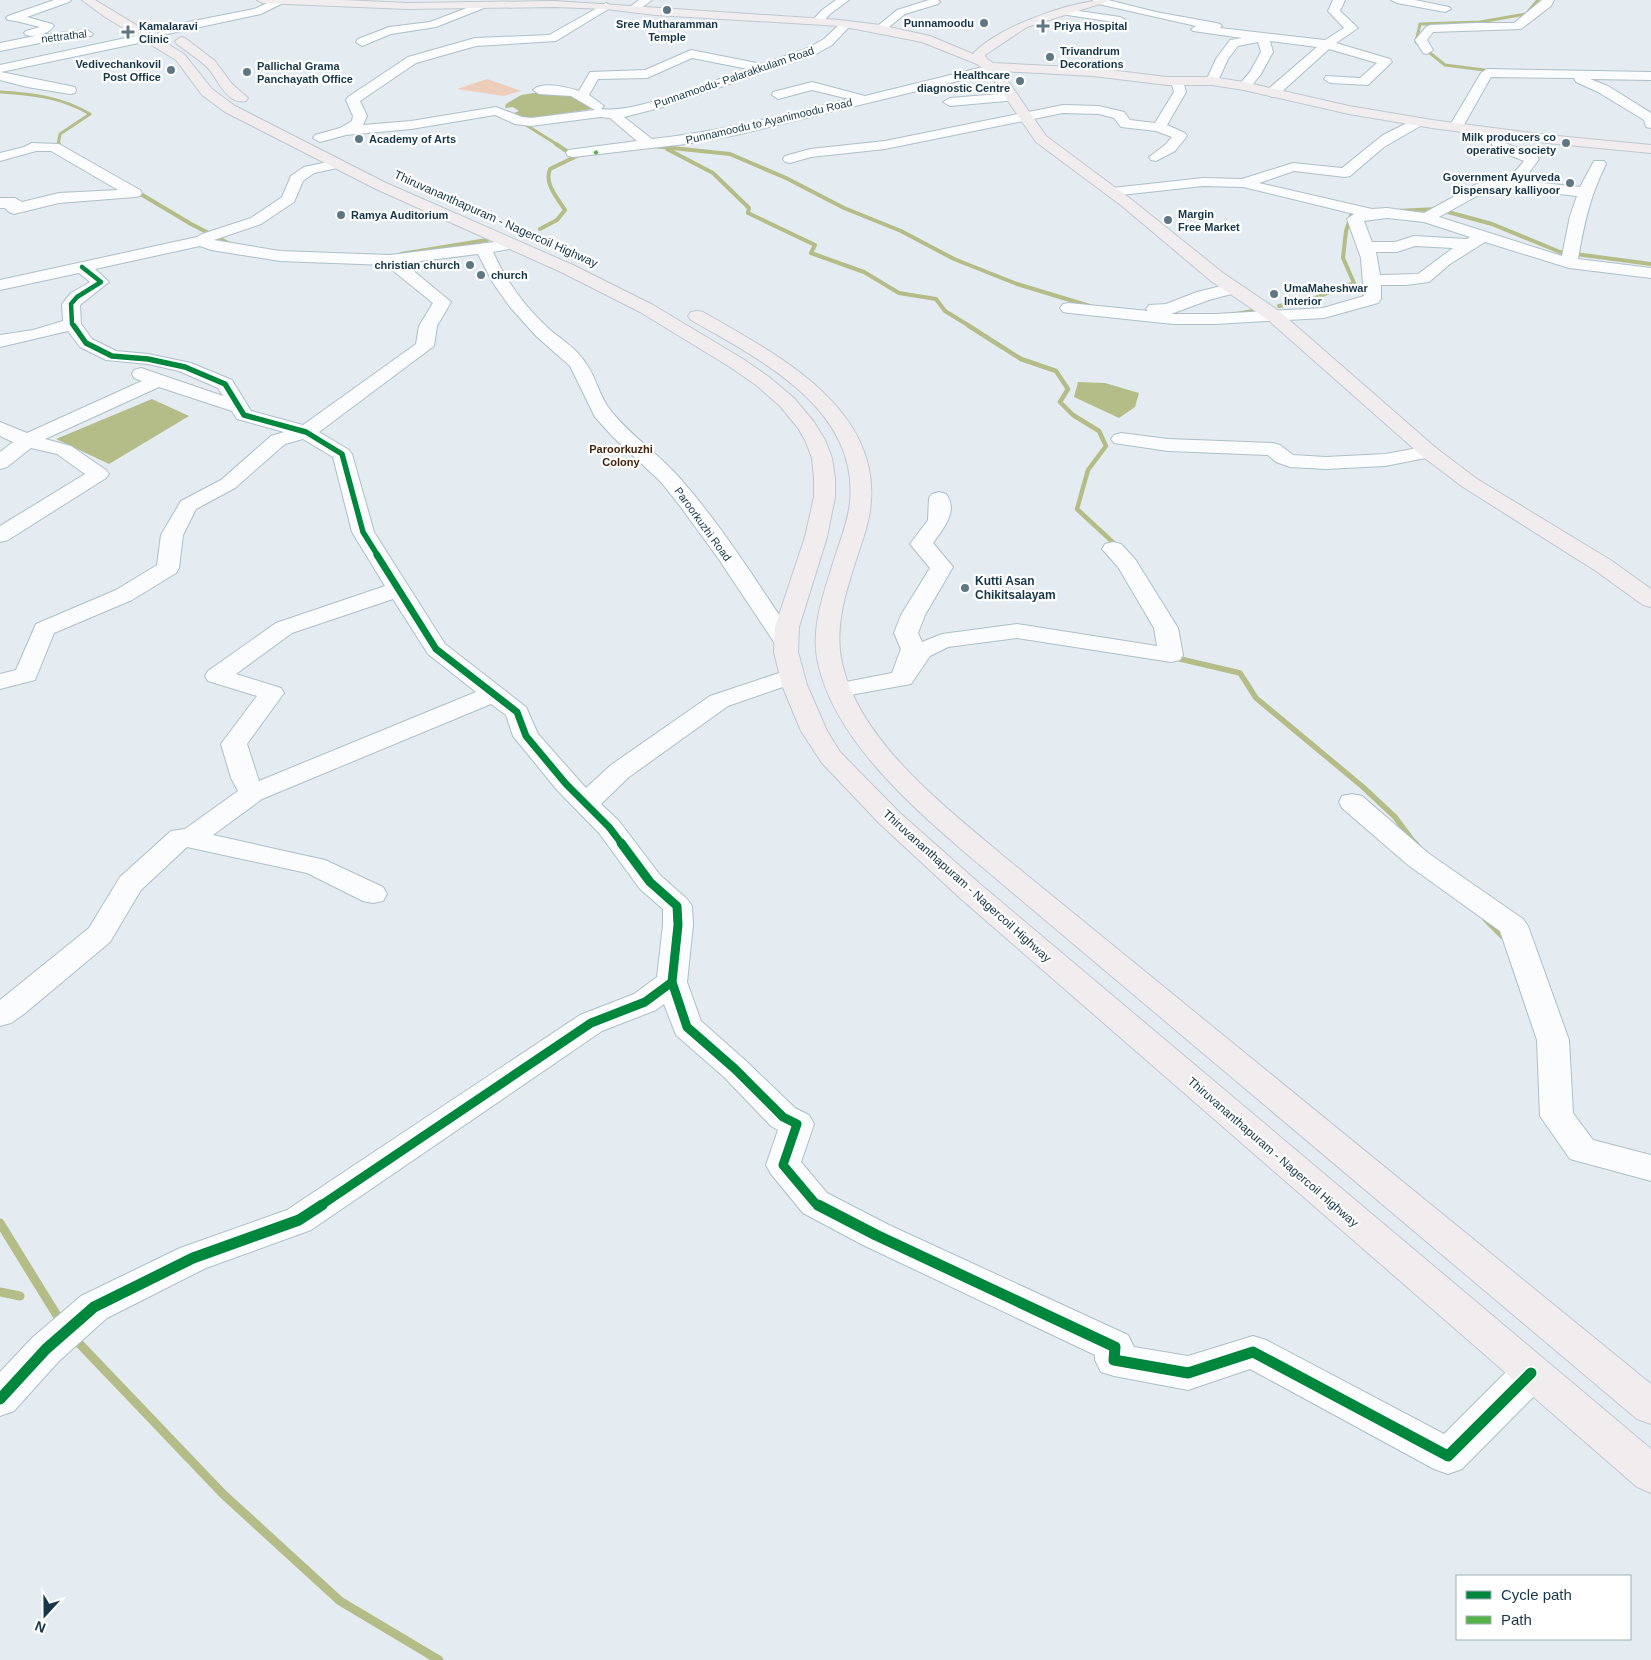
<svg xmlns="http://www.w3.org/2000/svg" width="1651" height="1660" font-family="Helvetica,sans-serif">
  <rect width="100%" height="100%" fill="#e4ecf1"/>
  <path fill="#edceba" d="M487,79L516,89L521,91L504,96L457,89Z"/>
  <path fill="#b4bc87" d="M534,93L569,95L592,109L533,118L527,119L514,113L519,111L513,107L505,108L506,104L521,95Z
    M1078,382L1105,383L1139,393L1135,407L1119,418L1074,397Z
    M152,399L189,416L109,464L56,439Z"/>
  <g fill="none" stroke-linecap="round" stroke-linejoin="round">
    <path stroke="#b4bc87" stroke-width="3" d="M1492,71L1445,65L1416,42L1420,24L1480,22L1526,14L1538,0
      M0,92C33,94 61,97 90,114L60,134L58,145
      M526,125L558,145"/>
    <path stroke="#b4bc87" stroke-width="4" d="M59,144L58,149L61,151
      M556,144L568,152L575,151
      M653,146L730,154L786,178L844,208L901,231L954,259L1017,284L1093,307
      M667,149L713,173L749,208L748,213L815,245L811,253L864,272L899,293L936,299L945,311L971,327
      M134,190L191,224L232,245
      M1396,211L1437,209L1492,224L1560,252L1651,264
      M540,229L557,220L565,210C557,197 544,184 550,169L581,154
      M401,254L487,240
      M1279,306L1307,301L1354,283L1343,258L1346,231L1352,213H1359
      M1235,314L1259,310"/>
    <path stroke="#b4bc87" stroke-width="4.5" d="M969,326L1021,359L1056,371L1068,389L1060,402L1073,415L1099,431L1106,446L1088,470L1077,509L1118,547"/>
    <path stroke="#b4bc87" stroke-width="5.5" d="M1175,655L1176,658L1240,673L1256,698L1363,787L1395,817L1415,844"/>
    <path stroke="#b4bc87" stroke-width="7" d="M1414,843L1416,845
      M1486,919L1503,936"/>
    <path stroke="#b4bc87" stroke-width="9" d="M0,1223L61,1322
      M0,1292L20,1296
      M74,1338L223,1494L340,1601L439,1660"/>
    <g stroke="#adbfc9" stroke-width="2">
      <path id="minor" d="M54,0H71L69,2L27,17L52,24L54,26C48,34 36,38 26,35L24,33L26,31L40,27L16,21L8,20L6,18L8,16Z
        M274,0H289L261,14L163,35L157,31L163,27L254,9Z
        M639,0H652L637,11H629L627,9Z
        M836,0H849L830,14L821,24H813L811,22L822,10Z
        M929,0H938L940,2L938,4L905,14L884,31H876L874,29L897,10Z
        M1093,0H1108L1156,12L1216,23L1220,24L1222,26L1220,28L1325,40L1344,28L1328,11L1333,0H1345L1340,11L1358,28L1336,43L1390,59L1392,62L1368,85L1330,83L1324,79L1326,76L1360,78L1377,63L1329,49L1277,96L1272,97L1266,93L1267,90L1317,47L1270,41L1273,52L1261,74L1249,89H1239L1238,86L1250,72L1261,52L1258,42L1238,46L1228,59L1218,81L1212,85L1206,81L1216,59L1230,40L1242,38L1193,31L1191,29L1196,26L1094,3Z
        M1391,0H1415L1449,7L1451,9L1445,12L1397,3Z
        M1542,0H1554L1551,6L1521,29L1433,32L1427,40L1433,50L1427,54L1423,53L1415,40L1426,27L1430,25L1476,23H1514Z
        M480,3L486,6L484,8L436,27L391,34L362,46L356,42L358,39L389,27L430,22Z
        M606,3L612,6L610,8L556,41L476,46L416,63L360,101L367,116L363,125L411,121L496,107L522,117L531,118L595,110L571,96L539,94L533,90C542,81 567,87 579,91L590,72L645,70L691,50L762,64L808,48L824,39L842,22H850L852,24L850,26L832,45L816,54L663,107L624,117L652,139C719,132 784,115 849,99L812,90L778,99L772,95L773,92L812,82L865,96L991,65L997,69L995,72L736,135L686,144L573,157L568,156L566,153L568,150L637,141L610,118L600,117L531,126L515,124L495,115L411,129L346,135L320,142L313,138L315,135L340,128L352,121L353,116L346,100L348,97L408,57L475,38L549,35ZM692,58L748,69C711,81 636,114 601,109L604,106L589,95L598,79L647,78Z
        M1065,9L1120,17L1126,20L1120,23L1061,14L1059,12L1061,10Z
        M87,30L93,34L91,36L40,43L0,51V43L40,35Z
        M149,33L155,37L153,40L1,72L75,87L76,90L75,93L70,94L27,87L0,80V65Z
        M1487,69L1651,72V80L1590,79L1608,86L1651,113V128L1646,127L1644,120L1598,92L1576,82L1574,78L1491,77L1461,130H1451L1449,127L1481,73Z
        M1177,77L1183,81L1186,92L1167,125L1185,133L1187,136L1175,151L1156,161L1151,160L1149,157L1165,145L1172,137L1156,131L1121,127L1114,118L1099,114L1063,113L885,149L811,157L790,163L785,162L783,159L785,156L810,149L885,141L1063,105L1099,106L1124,112L1130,120L1155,123L1174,92L1171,81Z
        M1012,93L1017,94L1019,97L1017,100L950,106L943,102L950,98Z
        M1417,118L1424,122L1422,125L1384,147L1350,176L1345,177L1294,171L1259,183L1372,209L1387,208L1424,213L1486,179H1509L1524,161L1495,149L1490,141L1495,130L1500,129L1507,133L1504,141L1505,143L1537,156L1539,159L1523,181L1580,187L1594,161H1604L1606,164C1590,196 1584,224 1578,259L1651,268V278L1569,268L1485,242L1450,264L1429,282L1406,285H1381V299L1378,303L1324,318L1215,324H1173L1069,313L1063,312L1060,308L1063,304L1069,303L1148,311L1146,309L1149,305L1166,304L1197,292L1233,283L1239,284L1241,288L1239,292L1209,300L1171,314H1215L1323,308L1364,296L1361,258L1347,219L1354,214L1243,187L1203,186L1112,196L1107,195L1105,192L1107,189L1112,188L1203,178L1242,179L1293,163L1342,168L1383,135ZM1493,187L1577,196L1570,216L1562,256L1439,217ZM1387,218L1424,222L1470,237L1467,239L1414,236L1395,242H1372L1364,221ZM1415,246L1453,248L1418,274L1380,275L1376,252H1397Z
        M32,143L59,144L140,190L142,193L140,196L135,197L59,203L14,214L9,212L5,208H0V198H15L22,202L59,193L118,190L51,151H36L0,161V153L24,147Z
        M337,160L342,161L344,164L342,167L314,173L303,181L294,202L261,224L214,240L280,251L390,255L503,241L509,243L511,246L509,249L493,252C506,281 525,307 548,328C559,338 573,346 582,358C596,374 598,395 611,411C630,435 656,452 676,474C723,526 759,586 798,643L794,648L786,650L778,648L718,558L680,506L661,482L613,437L595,417L570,366L536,336L510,307L493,283L478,254L404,263L451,302L437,326L434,346L319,432L349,450L352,454L374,532L445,644L526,707L538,734L586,788L611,765L710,696L791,669L800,671L803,676L800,681L728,706L629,777L601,804L619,821L660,875L687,899L692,906L693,925L687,982L701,1021L746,1061L795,1108L809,1115L814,1124L801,1162L827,1193L889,1225L1128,1335L1134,1347L1188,1356L1253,1336L1266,1340L1444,1434L1517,1361L1531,1356L1545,1361L1550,1373L1545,1385L1462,1469L1448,1474L1434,1469L1250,1369L1188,1390L1114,1376L1101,1372L1095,1360V1355L863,1245L803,1213L771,1174L766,1165L778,1130L771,1126L724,1077L676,1035L664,1004L656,1010L602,1031L311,1230L206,1268L107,1318L59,1361L14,1411L0,1416V1372L33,1337L81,1296L180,1248L287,1210L580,1015L634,994L657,977L663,925V909L640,889L599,833L557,790L513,736L506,715L491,704L262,799L213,835L325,860L383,887L387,894L383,901L373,903L363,901L307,873L187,847L141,890L110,942L24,1014L11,1023L0,1026V1000L89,928L120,877L171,831L185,829L238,791L231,778L221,744L257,696L208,681L205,676L208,671L276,623L385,586L352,532L333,457L303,439L285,444L235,488L196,509L183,535L179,568L176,573L132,600L54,633L35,680L0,689V674L16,670L36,624L116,590L157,565L161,535L181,501L221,480L271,436L284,432L237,419L232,411L159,387L45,439L71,446L106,470L109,474L106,478L8,540L0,542V526L85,474L57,454L31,448L7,467L0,469V452L13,442L0,436V422L27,433L142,381L134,378L132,374L134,370L141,368L223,396L218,388L179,371L148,364L106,360L80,347L68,331L0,347V335L33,330L63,321L62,304L71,293L90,282L79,273L0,290V280L197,237L202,234L251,218L282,197L291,176L304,167ZM200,246L211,250L280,261L386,265L433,303L419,326L416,344L303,425L251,411L232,380L191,363L148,354L116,351L92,339L81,324L80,305L109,282L95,269ZM393,599L428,654L476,692L259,781L247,744L284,693L281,688L236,674L292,633Z
        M1121,433L1168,439L1273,443L1280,445L1293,455L1326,457L1385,454L1429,446L1436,448L1439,452L1436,456L1385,466L1326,469L1290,467L1276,462L1268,455L1168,451L1114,443L1111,439L1114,435Z
        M939,492L946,494C959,511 943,529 933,543L953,567L925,615L918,633L922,642L942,634L1017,624L1157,646L1154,628L1118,567L1102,549L1105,544L1113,542L1121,544L1135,559L1178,628L1183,655L1180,660L1171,662L1017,638L948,647L930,656L911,684L839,697L830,695L827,690L830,685L892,673L901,649L894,633L901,615L930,568L910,544L928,520L929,498L932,494Z
        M1352,794L1362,796L1428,853L1523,919L1528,926L1569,1040L1573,1113L1593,1140L1651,1155V1181L1570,1159L1540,1116L1537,1040L1500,931L1408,865L1342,808L1339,802L1342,796Z"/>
    </g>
    <g stroke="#bec8cf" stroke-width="2">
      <path id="major" d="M82,0H95L184,54L212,89L235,106L386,183L573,265L653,305L743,359L769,377L794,398L814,422L825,440L832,458L835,478V497L827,537L799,627L798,652L807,685L827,731L840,752L899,812L980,884L1651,1449V1493L1637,1487L960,898L880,824L822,763L801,731L782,685L774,652L775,627L805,537L814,497V478L812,458L805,440L798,428L780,406L756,385L730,367L640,312L561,272L376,189L225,112L202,95L176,60L105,17Z
        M257,0H343L407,3L555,1L840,20L880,25L930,36L973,54C997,27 1073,0 1108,0L1106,2L1027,27L985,55L987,59L993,63L1093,68L1167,77H1212L1244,82L1349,106L1432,120L1547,135L1651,145V153L1547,143L1432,128L1349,114L1244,90L1212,85H1167L1093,76L1001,71L1046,136L1132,200L1223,273L1279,311L1436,448L1477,479L1612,561L1651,589V607L1643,605L1596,571L1463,487L1422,456L1267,319L1211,281L1122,206L1036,142L989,73L977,64L922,42L840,26L655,15L606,9L555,7L407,9L263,3Z
        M181,37L185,38L215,61L232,84L248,98L246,101C226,106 217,76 206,66C197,58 186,51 177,44L175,41Z
        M697,311L703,312C774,353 878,405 871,501C870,516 866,531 861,545C849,582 833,624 842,663C860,743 947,808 1007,859L1651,1384V1424L1637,1419L987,871C926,819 836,746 818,663C810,628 824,593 834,560C840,541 848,522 850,502C859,408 759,359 691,320L688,316L691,312Z"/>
    </g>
    <use href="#minor" fill="#fbfcfd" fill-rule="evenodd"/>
    <use href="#major" fill="#f1edef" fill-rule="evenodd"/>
    <path stroke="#55b247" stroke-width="4" stroke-dasharray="7 4" stroke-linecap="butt" d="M595,151L597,154"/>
    <g stroke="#fff" stroke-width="6">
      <path id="cycleway-far4" d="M75,327L72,324L71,304L77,297L101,282L82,267"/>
    </g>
    <g stroke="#fff" stroke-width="8">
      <path id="cycleway-far3" d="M74,326L86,343L112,356L148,359L185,367L225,384L244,415L306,432L342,454L363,532L378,556"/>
    </g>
    <g stroke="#fff" stroke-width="10">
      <path id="cycleway-far2" d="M377,555L436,649L517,712L526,736L566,784L609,827L622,844"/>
    </g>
    <g stroke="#fff" stroke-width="12">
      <path id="cycleway-far1" d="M621,843L650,882L677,906L678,925L672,982L687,1027L735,1069L783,1117L797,1124L783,1165L815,1203L820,1206
        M320,1206L591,1023L645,1002L672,982"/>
    </g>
    <g stroke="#fff" stroke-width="14">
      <path id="cycleway" d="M818,1205L876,1235L1115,1347L1114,1360L1188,1373L1253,1352L1448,1456L1531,1373
        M0,1399L46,1349L94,1307L193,1258L299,1220L322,1205"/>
    </g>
    <use href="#cycleway-far4" stroke="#00873e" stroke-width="4.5"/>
    <use href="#cycleway-far3" stroke="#00873e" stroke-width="5.5"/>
    <use href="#cycleway-far2" stroke="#00873e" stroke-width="7"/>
    <use href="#cycleway-far1" stroke="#00873e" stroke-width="9"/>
    <use href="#cycleway" stroke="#00873e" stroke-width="11"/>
  </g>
  <g fill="#5f7683" stroke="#fff" stroke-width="2">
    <circle cx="667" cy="10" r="5"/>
    <circle cx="984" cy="23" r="5"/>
    <path d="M1040.5 18.5h5v5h5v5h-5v5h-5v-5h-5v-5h5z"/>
    <path d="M125.5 24.5h5v5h5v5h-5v5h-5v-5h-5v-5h5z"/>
    <circle cx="1050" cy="57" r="5"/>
    <circle cx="171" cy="70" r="5"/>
    <circle cx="247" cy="72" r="5"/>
    <circle cx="1020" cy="81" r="5"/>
    <circle cx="359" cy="139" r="5"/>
    <circle cx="1566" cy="143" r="5"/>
    <circle cx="1570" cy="183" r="5"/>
    <circle cx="341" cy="215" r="5"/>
    <circle cx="1168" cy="220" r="5"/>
    <circle cx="470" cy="265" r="5"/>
    <circle cx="481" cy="275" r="5"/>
    <circle cx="1274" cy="294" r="5"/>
    <circle cx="965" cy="588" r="5"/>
  </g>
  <g text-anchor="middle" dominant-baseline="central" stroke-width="4.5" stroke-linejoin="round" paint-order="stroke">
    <g font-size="11" font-weight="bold" fill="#173748" stroke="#fff" text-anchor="start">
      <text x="974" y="23" text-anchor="end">Punnamoodu</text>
      <text x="667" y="24" text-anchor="middle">Sree Mutharamman<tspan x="667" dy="13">Temple</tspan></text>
      <text x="139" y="26">Kamalaravi<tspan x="139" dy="13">Clinic</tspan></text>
      <text x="1054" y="26">Priya Hospital</text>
      <text x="1060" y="51">Trivandrum<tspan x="1060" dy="13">Decorations</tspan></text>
      <text x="161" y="64" text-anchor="end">Vedivechankovil<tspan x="161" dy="13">Post Office</tspan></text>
      <text x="257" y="66">Pallichal Grama<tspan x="257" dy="13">Panchayath Office</tspan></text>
      <text x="1010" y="75" text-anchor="end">Healthcare<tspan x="1010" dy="13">diagnostic Centre</tspan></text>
      <text x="1556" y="137" text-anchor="end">Milk producers co<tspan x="1556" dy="13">operative society</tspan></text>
      <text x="369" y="139">Academy of Arts</text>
      <text x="1560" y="177" text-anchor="end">Government Ayurveda<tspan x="1560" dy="13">Dispensary kalliyoor</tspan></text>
      <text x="1178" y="214">Margin<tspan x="1178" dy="13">Free Market</tspan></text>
      <text x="351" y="215">Ramya Auditorium</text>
      <text x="460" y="265" text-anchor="end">christian church</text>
      <text x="491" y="275">church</text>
      <text x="1284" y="288">UmaMaheshwar<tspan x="1284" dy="13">Interior</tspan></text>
    </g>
    <g font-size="11" fill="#173748" stroke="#fff">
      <text transform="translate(64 36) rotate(-7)">nettrathal</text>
      <text transform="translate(734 77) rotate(-19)">Punnamoodu- Palarakkulam Road</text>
      <text transform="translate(769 121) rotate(-13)">Punnamoodu to Ayanimoodu Road</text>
      <text transform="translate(703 524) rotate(54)">Paroorkuzhi Road</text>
    </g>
    <g font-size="11" font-weight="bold" fill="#44240c" stroke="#fff">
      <text x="621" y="449">Paroorkuzhi<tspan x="621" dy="13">Colony</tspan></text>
    </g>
    <g font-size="12" fill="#173748" stroke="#fff">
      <text transform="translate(496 219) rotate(24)">Thiruvananthapuram - Nagercoil Highway</text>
      <text transform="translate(967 886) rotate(42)">Thiruvananthapuram - Nagercoil Highway</text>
      <text transform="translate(1273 1152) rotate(41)">Thiruvananthapuram - Nagercoil Highway</text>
    </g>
    <g font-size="12" font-weight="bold" fill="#173748" stroke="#fff" text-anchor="start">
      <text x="975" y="581">Kutti Asan<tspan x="975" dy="14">Chikitsalayam</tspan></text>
    </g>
  </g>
  <rect x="1456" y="1575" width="175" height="65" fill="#ffffff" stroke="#a2afb6"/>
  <rect x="1466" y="1591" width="25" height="8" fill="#00873e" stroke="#a2afb6"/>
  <text x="1501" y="1600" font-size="15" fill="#173748">Cycle path</text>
  <rect x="1466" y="1616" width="25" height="8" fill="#55b247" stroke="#a2afb6"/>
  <text x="1501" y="1625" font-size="15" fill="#173748">Path</text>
  <g transform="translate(45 1615) rotate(201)" stroke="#ffffff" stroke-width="4" paint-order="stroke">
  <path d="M0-4L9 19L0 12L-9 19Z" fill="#173748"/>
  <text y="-8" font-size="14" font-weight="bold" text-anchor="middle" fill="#173748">N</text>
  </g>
</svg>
